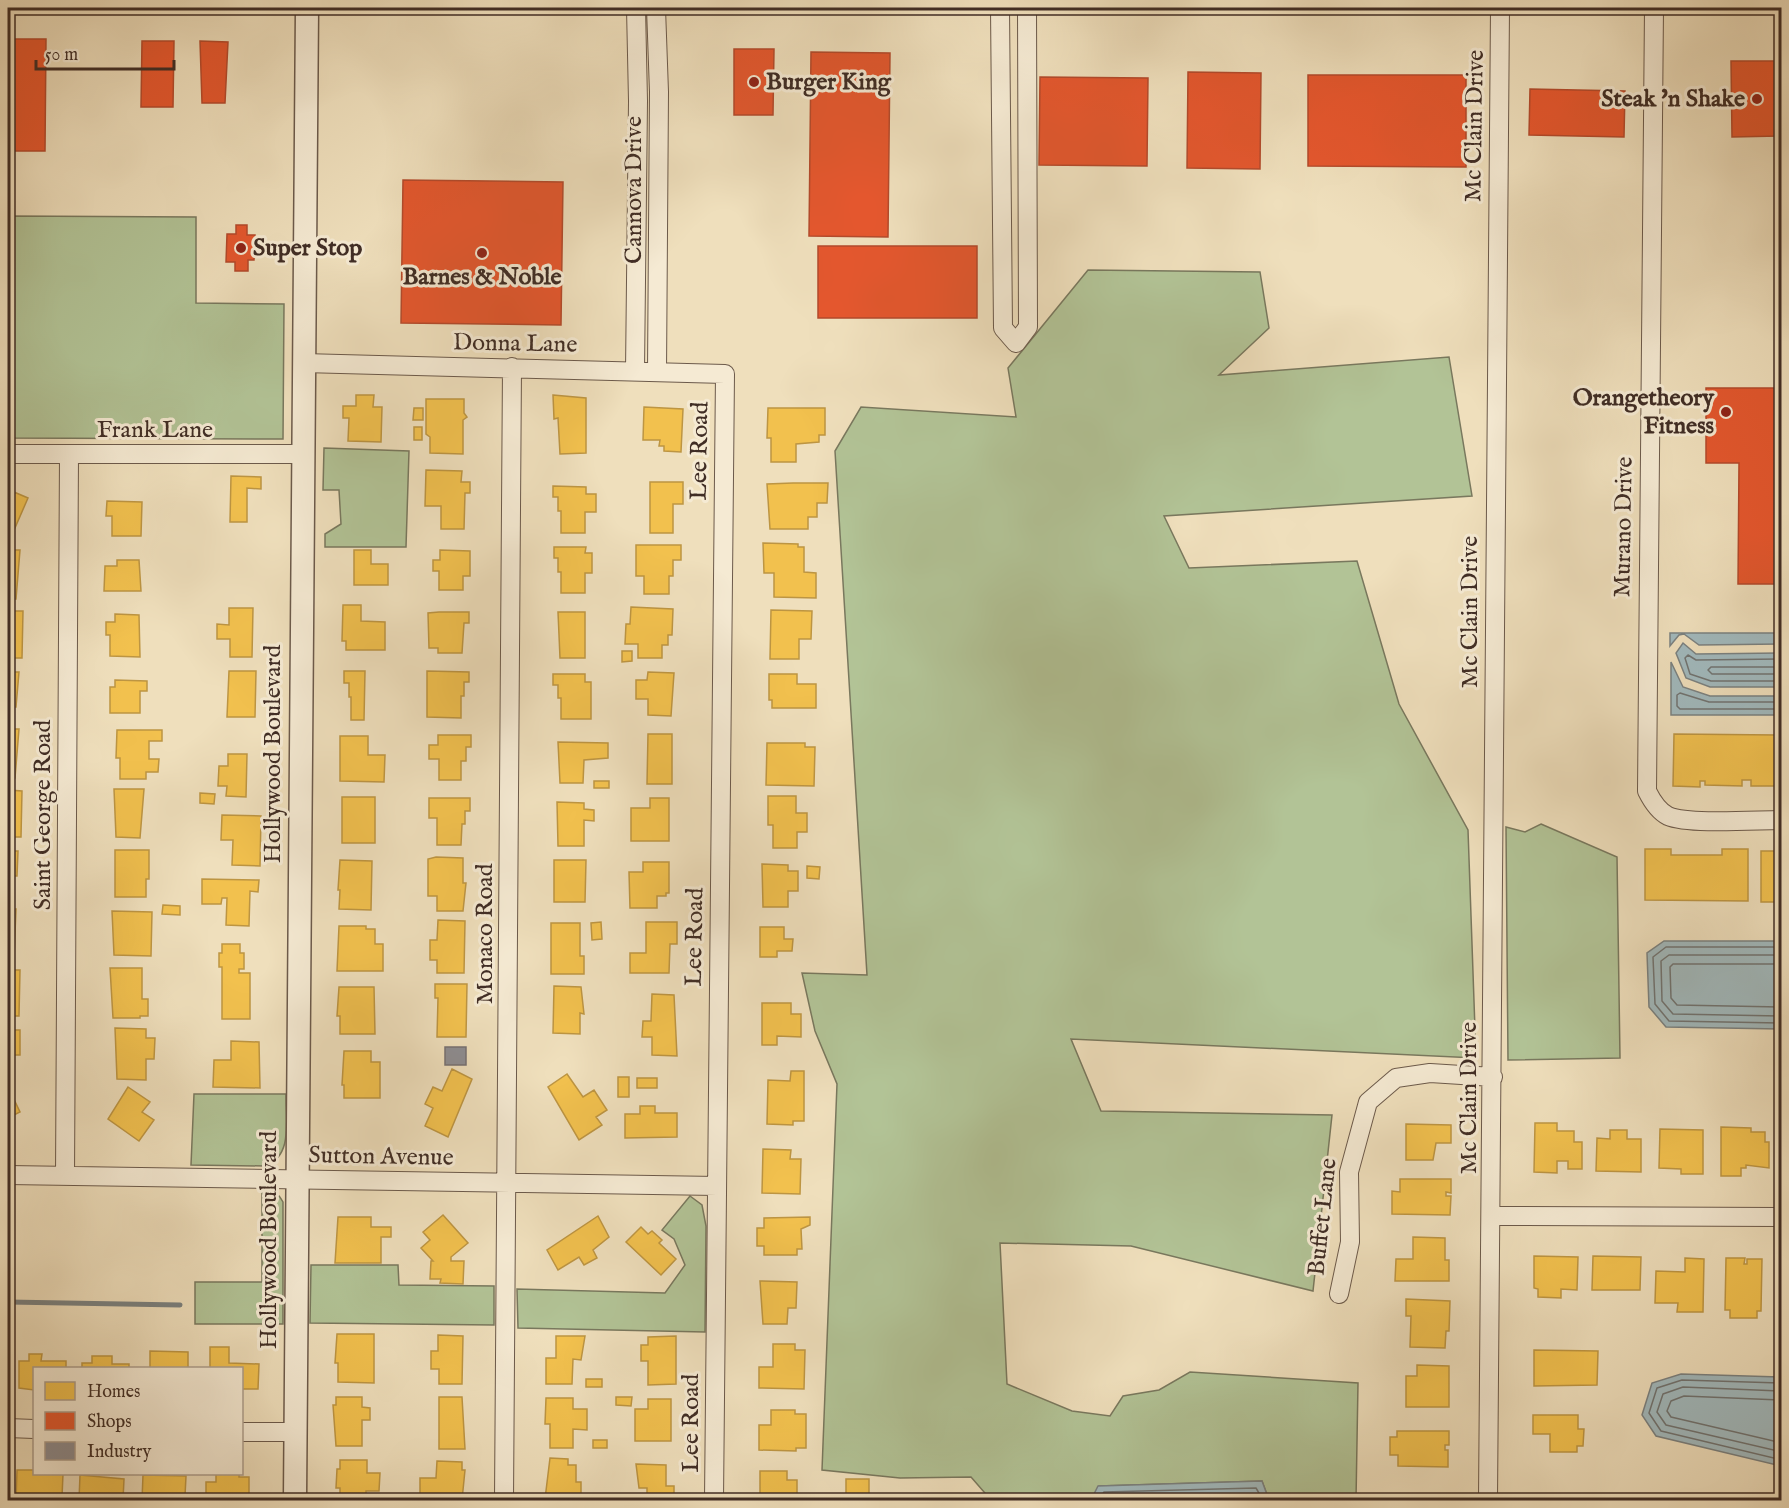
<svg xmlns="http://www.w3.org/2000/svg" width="1789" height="1508" font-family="'IM FELL English',serif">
  <rect width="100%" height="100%" fill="#efdfbc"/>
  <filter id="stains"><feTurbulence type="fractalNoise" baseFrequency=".00333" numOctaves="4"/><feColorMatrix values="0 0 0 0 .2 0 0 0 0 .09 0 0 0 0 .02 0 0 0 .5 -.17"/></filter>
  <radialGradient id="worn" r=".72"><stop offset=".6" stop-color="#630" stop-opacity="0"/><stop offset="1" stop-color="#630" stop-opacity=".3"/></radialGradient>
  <path fill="#b2c396" stroke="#79785e" stroke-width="1.5" d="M8,216L196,217V303L284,304L283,439L8,438Z
    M1088,270L1260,272L1269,328L1219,375L1449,357L1472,496L1164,516L1189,568L1357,561L1399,704L1468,830L1476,1058L1071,1039L1101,1111L1332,1115L1313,1291L1131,1246L1000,1243L1007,1384L1072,1411L1110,1416L1123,1396L1159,1390L1190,1372L1358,1383L1356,1500H1269L1262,1481L1099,1486L1091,1500H991L971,1477L900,1478L822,1470L837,1084L815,1031L802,973L867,975L835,451L861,407L1016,417L1008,368Z
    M324,448L409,451L406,547H325V534L341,524L339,490H323Z
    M1541,824L1617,857L1620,1058L1508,1060L1506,827L1525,832Z
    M194,1094H286C285,1119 294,1156 265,1166L191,1165Z
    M262,1189C273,1189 278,1193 283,1202V1324H195V1282H262Z
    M690,1196L702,1205L706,1226L705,1332L518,1328L517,1289L665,1293L685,1265L674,1239L662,1230Z
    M311,1265H398L399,1285L494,1286V1325L310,1323Z"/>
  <path fill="#a1b9bd" stroke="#7a8180" stroke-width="1.5" d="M1670,633H1781V644L1699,645L1684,634L1679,635L1670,646Z
    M1683,643L1696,654L1781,653V687H1710L1686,678L1676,653Z
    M1671,662L1683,687L1710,696H1781V715H1671Z
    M1664,941H1781V1029L1666,1027L1649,1007L1647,953Z
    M1681,1374L1781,1377V1466L1656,1436L1642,1415L1652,1383Z
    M1262,1481L1269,1500H1091L1098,1486Z"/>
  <path fill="#f2c14e" stroke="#bd9542" stroke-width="1.5" d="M356,395H374L373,407H382L381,442L348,441L349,418H343V406H356Z
    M553,395L586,398V453L560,454L558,418L554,419Z
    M426,399H464V413L467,417L463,420V454L430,453V437L426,434Z
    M644,407L683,409L681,452L664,451V446H659L660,440H643Z
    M414,408H423V420H413Z
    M768,408H825V435H819V442L796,444V462H771V438H767Z
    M414,427H422V440H414Z
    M426,470L462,471L461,482H470V493H465L464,529H441V506H425Z
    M231,476L261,477V489L247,488V522H230Z
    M650,482H683V504H673V533H650Z
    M793,483H828L827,503H817V517H808V529H770L767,484Z
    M553,486L586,487V494H596V512H585V533H561V511H558V497H553Z
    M14,492L28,498L11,537L8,536V499L10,500Z
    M107,501L142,502L141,536H112V516H106Z
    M763,543L798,544V547H804V572L816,573V598L774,597V573H764Z
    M636,545H681V560H673V576H669V594H644V576H636Z
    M554,547H586L585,553H592V573H585V593H561V572H558V558H554Z
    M8,550H20L16,599H8Z
    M354,550H371V564H388V585H354Z
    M440,550L470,551V576H463V590H439V571H433V560H440Z
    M117,560H139L141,591H104L105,566H117Z
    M343,605H361V621L385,622V650H346V641H342Z
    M631,607L673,609L672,635H668V645H662V658H638V644H625L626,624H630Z
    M229,608H253L252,657H230V639H217V624L229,625Z
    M771,610L812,611L811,639H799V659H770Z
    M8,611H23L22,658H8Z
    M439,612H469V623H464L462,653H438V648H429L428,613Z
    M558,612H585V658H560Z
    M115,614L139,615L140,657L110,656V635H106V622H115Z
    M622,651H632V661L622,662Z
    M229,671H256L255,717H227Z
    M344,671H365L364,720H351V697H349V683H344Z
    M427,671L469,672V682H464V696H461V718L427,717Z
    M8,672H19L16,707H8Z
    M648,672L674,673L671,716L648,715V699H636V680H647Z
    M553,674H585V682H591V719H561V698H558V685H553Z
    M769,674H797V684H816V708H772V700H769Z
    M115,680L147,681V691H140V713H110V687H115Z
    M8,729H19L15,778H8Z
    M117,730H162V741H149V759H159L158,772H146V779H120V758H116Z
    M648,734H672V784H647Z
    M1674,734L1777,735V786H1751V780H1742V786L1705,785V781H1700V787L1673,786Z
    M438,735H471V747H466V761H461V780H439V759H429V745H438Z
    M340,736H368V755H385L384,782L340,781Z
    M558,742L608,743V758L584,760L583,783H560Z
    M767,743H805V747H815L814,786L766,785Z
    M228,754H247L246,797L226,796L227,786H218L219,766H228Z
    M594,781H609V788H594Z
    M114,789H144L140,838L116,837Z
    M8,790L22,791L21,837H8Z
    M200,793L215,794L214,804L200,803Z
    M768,796H796V813H807V832H797V848H773V825H768Z
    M342,797H375V843H342Z
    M429,798H470V811H465V824H462L461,845H437V818H429Z
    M650,798H669V841H631V808H650Z
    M557,802L584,803V809L594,810V821L584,820V846H558Z
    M222,815L261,816L260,866L232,865L233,840H221Z
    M1645,849H1671V855H1722V849H1748V901L1645,900Z
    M115,850H149V879H146V897H115Z
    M8,851H18L17,876H14V886H8Z
    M1761,851H1782V902H1761Z
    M436,857L463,858V883H466L463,911H437V896H428V859Z
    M340,860L372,861L371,910L339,909L340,890H338Z
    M554,860H586L585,902H554Z
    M643,862H669V893H666V896H657V908H630L629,872H643Z
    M762,864L788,865V871H798V891H788V907H763Z
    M807,866L820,867L819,879L807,878Z
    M202,879L259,880L258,892L250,891L249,926L226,925L227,898H222L221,904H202Z
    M163,905L180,906V915L162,914Z
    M8,909H16L14,958H8Z
    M112,911L152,912L151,956L114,955Z
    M438,920L465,921L464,973H437V960H430V940H437Z
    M601,922L602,939L592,940L591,923Z
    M646,922H677V944H670L669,973H630V953H646Z
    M551,923H580V956H584V974H551Z
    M339,926H366V929H375V944H383V971H337Z
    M760,927H784V939H793L792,951H777V957H760Z
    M222,944H240V953H244V969H239V973H250V1019H222V967H219V953H222Z
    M110,968H142V999H148V1016H140V1018H113Z
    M8,970H20L19,1016H8Z
    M435,984H467L466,1037H437L438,998H435Z
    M554,986L581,987L584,1014L580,1013V1034L553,1033Z
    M339,987H374L375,1034H340V1016H337Z
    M652,994L674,995L677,1056L652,1055V1037H642L643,1021H651Z
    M762,1003H791V1014H801V1037L777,1036V1045H762Z
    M115,1028L146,1029V1038H155L154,1059H146V1080L117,1079Z
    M8,1030H20V1055H12V1064H8Z
    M231,1041L259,1042L260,1088L213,1087L214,1060H231Z
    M344,1051H371V1062H380V1098H344V1085H342Z
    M452,1069L472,1079L448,1137L425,1126L433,1108L425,1104L433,1087L442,1091Z
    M791,1071H804V1121H793V1125L767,1124L768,1080L790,1081Z
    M567,1074L583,1097L594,1090L607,1110L596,1117L602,1125L579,1140L548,1087Z
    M618,1077H629V1097H618Z
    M637,1078H657V1088H637Z
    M128,1087L150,1102L142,1112L154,1120L139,1141L108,1119Z
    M9,1089L20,1112L8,1118V1090Z
    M640,1106H655V1113H677V1137L625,1138V1114H640Z
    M1535,1123H1557V1131H1574V1142H1582V1169H1568V1161H1557V1173L1534,1172Z
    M1406,1124L1451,1125V1143H1436L1433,1160H1406Z
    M1721,1127L1751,1128V1132H1765V1142H1769V1168L1746,1165V1168H1741V1176H1721Z
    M1660,1129L1703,1130V1174H1681V1169L1659,1168Z
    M1610,1130H1627V1139H1641V1172L1596,1171L1597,1138L1610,1139Z
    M763,1149L791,1150L790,1159H801L800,1194L762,1193Z
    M1400,1179H1451V1193L1446,1192V1196H1451L1450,1215L1392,1214V1191L1400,1192Z
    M443,1215L468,1243L451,1257V1261H464L463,1284L440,1283L441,1279H430L431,1261H433L421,1248L430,1240L423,1232Z
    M598,1216L609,1237L593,1250L597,1258L584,1265L579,1257L558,1270L547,1250Z
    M338,1217H371V1227H391V1237H381V1263H335Z
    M810,1217V1225L801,1229L802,1249H797V1255H764V1246H757V1228H764V1218Z
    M641,1227L648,1234L652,1231L662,1240L659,1243L676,1259L661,1275L626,1242Z
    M1413,1237L1445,1238V1260H1449V1281H1395L1396,1259H1413Z
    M1534,1256L1578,1257L1577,1290L1561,1289V1298L1538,1297V1289L1534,1288Z
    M1593,1256L1641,1257L1640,1290H1592Z
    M1685,1258L1704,1259L1703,1312H1677L1678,1303H1655L1656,1271L1685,1272Z
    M1726,1258H1745L1744,1264H1747V1259H1762L1761,1311H1757V1318H1730V1310H1725Z
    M760,1281L797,1282L796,1308H788L787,1324H763Z
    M1406,1299L1450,1301L1449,1331H1446L1445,1348L1410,1347L1411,1316H1406Z
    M337,1334H374V1383L338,1382V1363H335Z
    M438,1335L463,1336L462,1384H439V1369H431V1351H438Z
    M556,1336H585L581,1360L573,1359L572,1384H546V1358H556Z
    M676,1336V1384L648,1385V1361H641V1345H648V1337Z
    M773,1344H795V1350H805L804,1389L759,1388V1367H773Z
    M210,1347H229V1363L259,1364L258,1389H242V1368H210Z
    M1534,1350L1598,1351L1597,1385L1534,1386Z
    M150,1351L188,1352V1368H150Z
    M29,1354H42L41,1361H66V1368H34V1390L19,1388V1361H29Z
    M92,1356H112V1364H129V1368H82V1363H92Z
    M1417,1365L1449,1366V1407H1406V1376H1417Z
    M586,1379H602V1387H586Z
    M336,1397H362V1407L370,1408V1420H362V1446H336L333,1405H336Z
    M439,1397H462L465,1449H439Z
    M616,1397H632L631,1406L616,1405Z
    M546,1398H573V1409H587V1430L573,1429V1448H550V1424H545Z
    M648,1399H671V1441H635V1409H648Z
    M771,1410H795V1414H806V1448H796V1451L759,1450V1425H771Z
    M1533,1415H1578V1429H1584L1583,1446H1577V1452H1550V1434H1533Z
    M1397,1431H1449V1445H1445V1450H1448V1467L1398,1466V1455H1390V1437H1397Z
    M593,1440H607V1448H593Z
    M550,1458L568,1459V1465H576V1482H581V1500L545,1499Z
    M340,1460H367V1473H380L379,1491H366V1500H340V1488H336L337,1469H340Z
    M437,1461L462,1462V1470H465L462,1500L420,1498V1478H436Z
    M636,1464L666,1465V1486H674V1500H647V1488H639Z
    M17,1470H34V1474H63L62,1497L16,1500Z
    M760,1471H787V1480H797V1496H787V1500H760Z
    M216,1474H239V1477H249V1500L206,1499V1482H216Z
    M80,1475L124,1479L123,1500H79Z
    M143,1475L186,1476L185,1496L176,1495V1500H142Z
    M846,1479H869V1500H846Z
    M1403,1495H1432V1500H1403Z"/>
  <path fill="#e4572e" stroke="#b34a2b" stroke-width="1.5" d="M8,39H46L45,151H8Z
    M142,41H174L173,107H141Z
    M200,41L228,42L225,103H202Z
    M734,49H774L773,115H734Z
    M811,52L890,53L888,237L809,236Z
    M1731,61H1782V136L1732,137Z
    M1188,72L1261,73L1260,169L1187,168Z
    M1308,75H1466V167L1308,166Z
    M1040,77L1148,78L1147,166L1039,165Z
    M1530,89L1625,91L1624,137L1529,135Z
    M403,180L563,182L561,325L401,323Z
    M236,225H247V235H255L254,260H248V271H235V262H226L227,234H236Z
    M818,246H977V318H818Z
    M1706,388H1782V584H1738L1739,463H1706Z"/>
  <path fill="#8d8d92" stroke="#767071" stroke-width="1.5" d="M445,1047H466V1065H445Z"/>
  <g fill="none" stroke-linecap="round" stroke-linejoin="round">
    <path stroke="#707371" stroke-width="1.5" d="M1782,659L1696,660L1688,655L1685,658L1690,674L1711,681H1782
      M1782,667H1711L1708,670L1712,674H1782
      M1782,702H1709L1680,693L1677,695V706L1680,709H1782
      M1782,947H1666L1653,957L1655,1004L1669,1021L1782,1023
      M1782,955H1669L1661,961L1662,1001L1673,1014L1782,1016
      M1782,964H1673L1670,967L1671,998L1677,1005L1782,1007
      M1782,1383L1682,1380L1657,1388L1649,1413L1661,1431L1782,1460
      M1782,1391L1683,1387L1663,1394L1657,1412L1666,1425L1782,1452
      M1782,1400L1684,1396L1671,1401L1667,1411L1671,1417L1782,1443
      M1098,1500L1104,1492L1256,1488L1263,1500
      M1107,1500L1251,1495L1255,1500"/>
    <path stroke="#7a8180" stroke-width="5" d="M8,1302L180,1305"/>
    <g stroke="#6c5a4b" stroke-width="20">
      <path id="minor" d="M656,8L659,92L657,372
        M1000,8L1003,328L1016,343L1028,327L1027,8
        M1654,8L1647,791C1652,801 1658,811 1668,816C1689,825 1756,820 1782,820
        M303,363L725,374L714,1500
        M635,371L638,101L636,8
        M8,454H302
        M8,1175L717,1186
        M65,1176L69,455
        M1492,1216L1782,1217
        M1339,1294L1350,1242L1349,1172L1368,1102L1396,1078L1430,1073L1493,1077
        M8,1428L34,1429
        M242,1432H295
        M504,1500L512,367
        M1488,1500L1500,8"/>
    </g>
    <g stroke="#6c5a4b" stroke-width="25">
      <path id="tertiary" d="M295,1500L307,8"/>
    </g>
    <use href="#minor" stroke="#f5ead3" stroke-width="18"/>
    <use href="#tertiary" stroke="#f5ead3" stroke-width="22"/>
  </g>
  <g fill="#8f2418" stroke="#f5ead3" stroke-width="2">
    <circle cx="754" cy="82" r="6"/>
    <circle cx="1757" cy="99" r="6"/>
    <circle cx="241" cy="248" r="6"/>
    <circle cx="482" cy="253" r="6"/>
    <circle cx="1726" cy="412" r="6"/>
  </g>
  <g text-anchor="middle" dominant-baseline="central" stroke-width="6" stroke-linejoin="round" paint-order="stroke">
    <g font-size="24" font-weight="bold" fill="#402d25" stroke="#f5ead3" text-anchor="start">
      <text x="766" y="82">Burger King</text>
      <text x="1745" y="99" text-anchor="end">Steak 'n Shake</text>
      <text x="253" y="248">Super Stop</text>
      <text x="482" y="277" text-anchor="middle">Barnes &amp; Noble</text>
      <text x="1714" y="398" text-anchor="end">Orangetheory<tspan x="1714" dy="28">Fitness</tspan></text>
    </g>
    <g font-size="24" fill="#402d25" stroke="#f5ead3">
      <text transform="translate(1475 126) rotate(-89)">Mc Clain Drive</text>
      <text transform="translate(634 190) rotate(-90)">Cannova Drive</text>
      <text transform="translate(515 344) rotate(1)">Donna Lane</text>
      <text x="155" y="430">Frank Lane</text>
      <text transform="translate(700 451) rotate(-89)">Lee Road</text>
      <text transform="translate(1624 527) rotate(-89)">Murano Drive</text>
      <text transform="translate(1470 612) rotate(-90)">Mc Clain Drive</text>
      <text transform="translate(273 754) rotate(-90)">Hollywood Boulevard</text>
      <text transform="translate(43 815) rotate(-90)">Saint George Road</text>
      <text transform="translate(485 934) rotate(-90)">Monaco Road</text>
      <text transform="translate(695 937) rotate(-89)">Lee Road</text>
      <text transform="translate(1469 1098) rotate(-90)">Mc Clain Drive</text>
      <text transform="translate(381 1157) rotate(1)">Sutton Avenue</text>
      <text transform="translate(1323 1217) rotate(-84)">Buffet Lane</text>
      <text transform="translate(269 1240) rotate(-90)">Hollywood Boulevard</text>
      <text transform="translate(691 1423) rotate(-90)">Lee Road</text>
    </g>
  </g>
  <rect width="1789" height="1508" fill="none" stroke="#efdfbc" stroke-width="30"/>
  <rect x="9" y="9" width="1771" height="1490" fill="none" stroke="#402d25" stroke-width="3"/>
  <rect x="15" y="15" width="1759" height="1478" fill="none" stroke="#402d25" stroke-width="1.5"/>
  <rect x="33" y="1367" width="210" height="108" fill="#f5ead3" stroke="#ad9e8d" stroke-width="1.5"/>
  <rect x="45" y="1382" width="30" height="18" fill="#f2c14e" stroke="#ad9e8d" stroke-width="1.5"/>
  <text x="87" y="1397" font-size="18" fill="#402d25">Homes</text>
  <rect x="45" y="1412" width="30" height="18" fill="#e4572e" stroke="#ad9e8d" stroke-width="1.5"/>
  <text x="87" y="1427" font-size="18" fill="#402d25">Shops</text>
  <rect x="45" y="1442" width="30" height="18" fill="#8d8d92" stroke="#ad9e8d" stroke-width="1.5"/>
  <text x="87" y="1457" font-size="18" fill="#402d25">Industry</text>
  <path d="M36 60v9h138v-9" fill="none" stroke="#402d25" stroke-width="3"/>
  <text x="45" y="60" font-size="18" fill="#402d25" stroke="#f5ead3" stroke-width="4.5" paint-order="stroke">50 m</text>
  <rect width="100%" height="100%" filter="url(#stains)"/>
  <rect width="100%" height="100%" fill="url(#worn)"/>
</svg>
